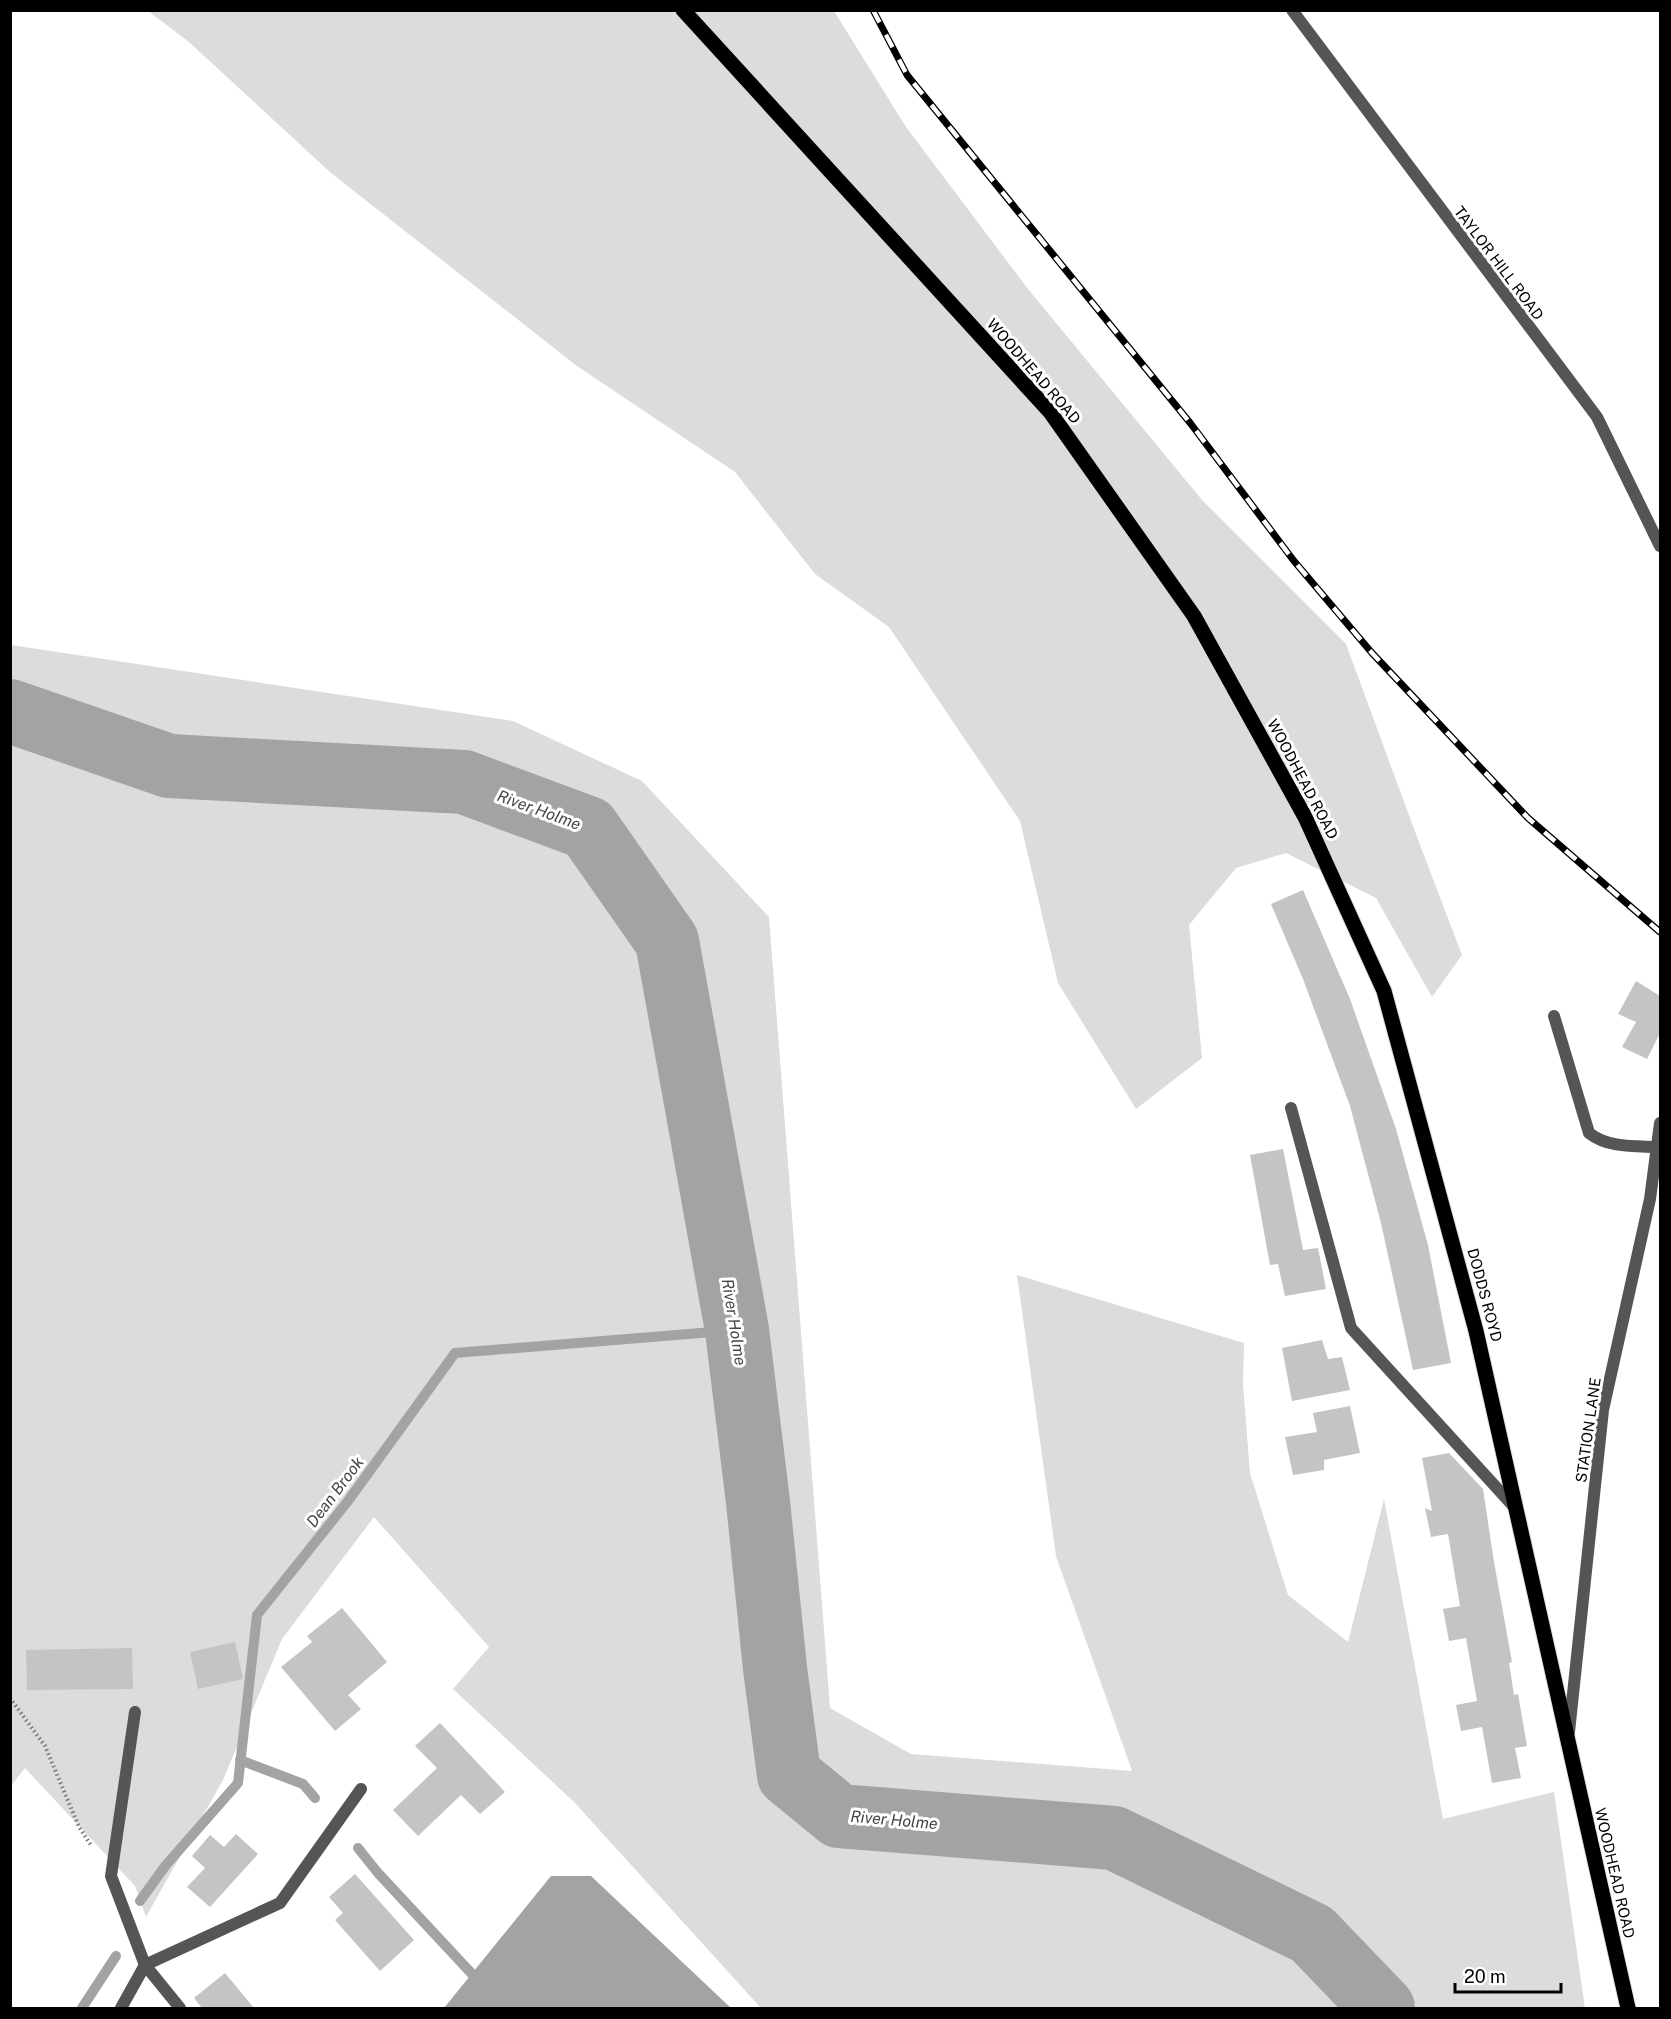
<svg xmlns="http://www.w3.org/2000/svg" width="1671" height="2019" font-family="'Public Sans',sans-serif">
  <rect width="100%" height="100%" fill="#fff"/>
  <path fill="#dcdcdc" d="M148,11H834L906,127L1028,289L1202,500L1346,644L1417,837L1462,955L1432,997L1376,898L1286,853L1236,868L1189,925L1202,1058L1136,1109L1058,983L1020,821L889,627L815,574L735,472L577,366L331,173L189,42Z
    M11,645L513,721L642,781L769,917L830,1708L911,1754L1132,1771L1056,1556L1017,1275L1244,1343L1243,1384L1250,1473L1288,1595L1348,1642L1384,1499L1443,1819L1554,1792L1585,2008H761L574,1802L453,1689L489,1647L374,1517L282,1639L223,1780L146,1917L135,1886L25,1768L11,1786Z"/>
  <path fill="#a3a3a3" d="M551,1876H591L731,2008H444Z"/>
  <g fill="none" stroke-linecap="round" stroke-linejoin="round">
    <path stroke="#a3a3a3" stroke-width="10" d="M240,1760L303,1784L315,1798
      M358,1848L378,1873L472,1974
      M140,1901L166,1865L238,1783L257,1615L348,1501L455,1353L737,1330
      M82,2008L116,1956"/>
    <path stroke="#a3a3a3" stroke-width="64" d="M10,711L169,766L464,782L588,828L667,941L737,1330L758,1502L775,1668L789,1775L839,1816L1114,1838L1312,1934L1383,2008"/>
  </g>
  <path fill="#c4c4c4" d="M1303,890L1350,999L1396,1129L1428,1245L1451,1363L1413,1370L1381,1223L1350,1106L1303,979L1271,904Z
    M1636,981L1660,996V1033L1647,1059L1622,1047L1636,1022L1618,1014Z
    M1283,1149L1303,1250L1318,1248L1326,1289L1285,1296L1278,1264L1270,1265L1250,1155Z
    M1322,1340L1328,1359L1342,1357L1350,1390L1292,1401L1282,1348Z
    M1350,1406L1360,1453L1324,1460V1470L1293,1475L1285,1437L1317,1432L1313,1413Z
    M1449,1453L1483,1489L1494,1562L1512,1662L1509,1663L1514,1695L1518,1694L1527,1746L1515,1748L1521,1778L1492,1783L1482,1727L1461,1731L1456,1705L1477,1701L1466,1638L1449,1641L1443,1609L1460,1606L1448,1534L1431,1537L1425,1508L1432,1511L1422,1458Z
    M342,1608L387,1662L348,1695L361,1709L335,1731L281,1667L312,1642L307,1636Z
    M235,1642L243,1679L198,1689L190,1652Z
    M132,1648L133,1689L27,1690L26,1650Z
    M440,1723L505,1792L480,1814L461,1795L418,1836L393,1810L437,1768L415,1746Z
    M236,1834L258,1854L210,1907L187,1887L205,1868L192,1856L210,1835L224,1847Z
    M355,1874L414,1940L380,1971L335,1920L343,1913L329,1897Z
    M225,1973L254,2008H202L194,1998Z"/>
  <g fill="none" stroke-linecap="round" stroke-linejoin="round">
    <g stroke="#dbdbdb" stroke-width="17">
      <path id="primary" d="M683,10L1050,412L1194,616L1305,817L1384,991L1476,1331L1628,2008"/>
    </g>
    <path stroke="#777" stroke-width="4" stroke-dasharray="1.5 3" stroke-linecap="butt" d="M10,1698L45,1746L79,1827L91,1845"/>
    <path stroke="#555" stroke-width="12" d="M1554,1016L1589,1133C1608,1148 1634,1146 1657,1147
      M135,1712L111,1876L145,1965"/>
    <path stroke="#555" stroke-width="12" d="M1292,10L1597,417L1660,546
      M1291,1108L1351,1328L1516,1509
      M1569,1732L1603,1410L1650,1199L1660,1123
      M145,1965L180,2008
      M121,2008L145,1965L280,1903L361,1789"/>
    <use href="#primary" stroke="#000" stroke-width="15"/>
    <g stroke="#000" stroke-width="7">
      <path id="rail" d="M873,10L907,75L1191,424L1294,561L1372,653L1528,818L1660,932"/>
    </g>
    <use href="#rail" stroke="#fff" stroke-width="4.5" stroke-dasharray="14" stroke-linecap="butt"/>
  </g>
  <g text-anchor="middle" dominant-baseline="central" stroke-width="6" stroke-linejoin="round" paint-order="stroke">
    <g font-size="15" fill="#000" stroke="#fff">
      <text transform="translate(1499 263) rotate(53)">TAYLOR HILL ROAD</text>
      <text transform="translate(1034 371) rotate(49)">WOODHEAD ROAD</text>
      <text transform="translate(1303 779) rotate(62)">WOODHEAD ROAD</text>
      <text transform="translate(1485 1295) rotate(75)">DODDS ROYD</text>
      <text transform="translate(1588 1430) rotate(-82)">STATION LANE</text>
      <text transform="translate(1615 1873) rotate(77)">WOODHEAD ROAD</text>
    </g>
    <g font-size="16" font-style="italic" fill="#444" stroke="#fff">
      <text transform="translate(539 810) rotate(20)">River Holme</text>
      <text transform="translate(734 1322) rotate(81)">River Holme</text>
      <text transform="translate(335 1492) rotate(-53)">Dean Brook</text>
      <text transform="translate(894 1820) rotate(5)">River Holme</text>
    </g>
  </g>
  <rect width="1671" height="2019" fill="none" stroke="#000000" stroke-width="24"/>
  <path d="M1455 1983v9h106v-9" fill="none" stroke="#000000" stroke-width="3"/>
  <text x="1464" y="1983" font-size="18" fill="#000000" stroke="#ffffff" stroke-width="4.5" paint-order="stroke">20 m</text>
</svg>
